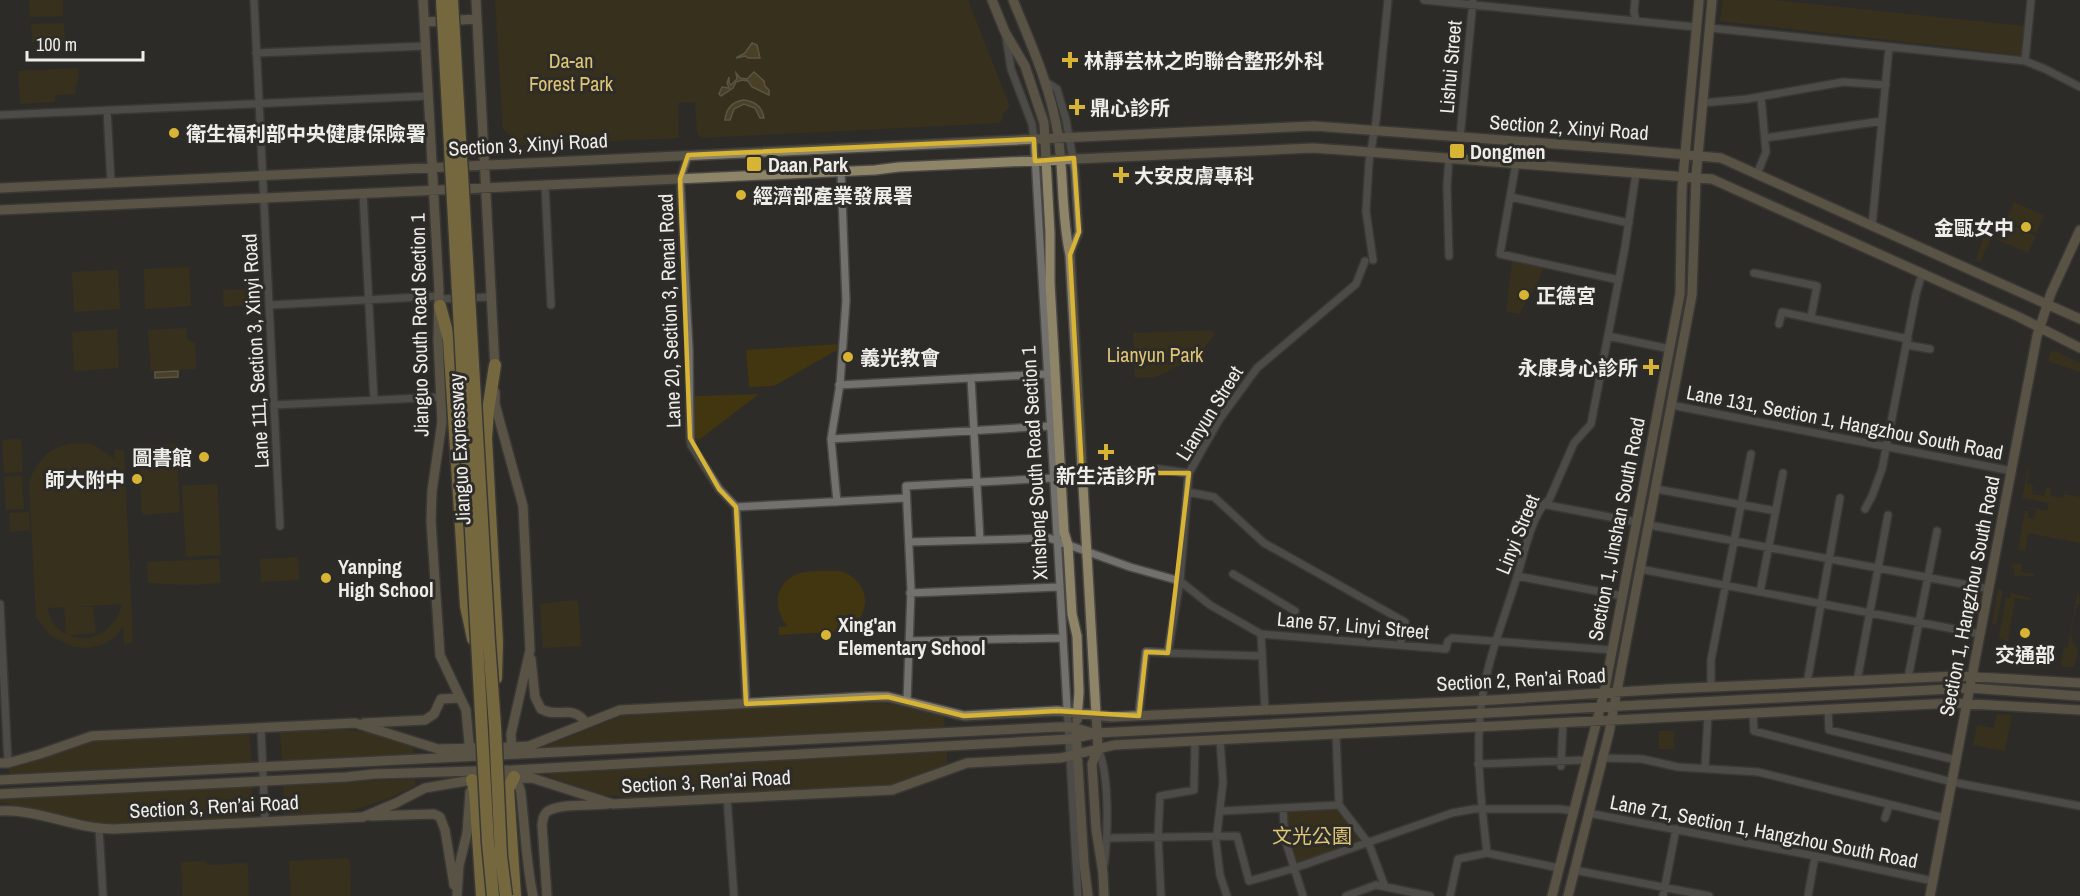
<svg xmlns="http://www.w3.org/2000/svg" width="2080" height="896" font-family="'Archivo Narrow','Noto Sans TC',sans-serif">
  <rect width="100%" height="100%" fill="#2d2c28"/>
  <path fill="#41360f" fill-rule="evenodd" d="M29,0H63V16L30,17Z
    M495,0H968L1010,107L1003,113L1002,120L999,123L702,138L697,134L695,102L678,103L679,138L520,145L503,129Z
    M1723,0H1772L2024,26L2021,55L1720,21Z
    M64,23L65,41L32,42L31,24Z
    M78,68V82L75,86L76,94L55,95V102L20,104L18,71Z
    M2014,202L2044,216L2036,233L2006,220Z
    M2006,222L2036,236L2028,253L1998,240Z
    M1986,237L1991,239L1980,262L1976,260L1983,239Z
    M1512,262L1543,268L1539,280L1519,314L1506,311Z
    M189,267L191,306L145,309L144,269Z
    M118,270L120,309L74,312L72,272Z
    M245,289L246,305L224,307L223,290Z
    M186,328L187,339L195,343L196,369L151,371L148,330Z
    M117,329L119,368L74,371L72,332Z
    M1213,330L1215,334L1198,356L1156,377L1135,378L1133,333Z
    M838,344L837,350L774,386L749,387L746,350Z
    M2055,351L2080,363V372L2048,361L2050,352Z
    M759,394L699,440L694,437L695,396Z
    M21,439L23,472L4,473L2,440Z
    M82,443L94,445L115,460L114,450H124L133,642L124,644L123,627L114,638L102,645L85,648L71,646L50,635L36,617L29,481C42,454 51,445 82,443ZM122,604C117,628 92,646 68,635L96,633L93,607H72ZM64,607L66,634C56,629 49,620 48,608Z
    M176,444L180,512L142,515L138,446Z
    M2028,469L2029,470L2027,484L2033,485L2032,494L2044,496L2046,488H2051L2050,496L2063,498L2064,494L2080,497V543L2028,533L2025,551L2018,550L2025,511H2028V518L2034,519L2036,510L2021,506L2047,511L2049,503L2022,498Z
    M22,476L24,509L6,510L4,477Z
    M217,484L221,555L186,557L182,486Z
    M29,512L30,530L10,532L9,513Z
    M298,557L299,580L261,582L260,559Z
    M219,559L221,583L188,585L148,583L147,562Z
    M2013,563L2022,565L2021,572L2034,574V577L2019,575L2018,577L2014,576L2015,569L2012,568Z
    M840,571C864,578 873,603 857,622H866L867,630L779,635V627L788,626C771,610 775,579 801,573C813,570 828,571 840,571Z
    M1998,589L2003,590L1996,625L1992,624Z
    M2078,589L2080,604H2077C2075,617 2065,639 2078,649L2074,667H2063L2061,664L2064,647L2068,648Z
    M2011,593L2030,598V600L2015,598L2008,642L1999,638L2006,598H2010Z
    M576,600L578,603L581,646L543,648L540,604Z
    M881,702L944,716L945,729L547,749V746L625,715Z
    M1997,714L2012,715L2005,751L1973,745L1977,725L1994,728Z
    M336,729L372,733L413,748L414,756L282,762L280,732Z
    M1659,731H1674V749H1659Z
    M249,733L252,763L9,775V768L33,762L94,741Z
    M947,752V765L893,784L872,786L627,797L605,795L548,776V773Z
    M415,779V786L389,798L348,812L284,816L283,785Z
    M252,787L253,817L98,824L0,802V799Z
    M1338,808L1364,843L1296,866L1287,840L1285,811Z
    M346,858L350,862L351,896H291L289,864L290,861Z
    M204,861L210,865L245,863L248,866L249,896H183L181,862Z"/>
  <path fill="#6a5a26" stroke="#928661" stroke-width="1.5" d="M752,43L757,45L760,58H748L745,56L736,58L745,53Z
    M754,72L764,81L765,86L769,90V95L752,87L748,81L742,80L736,82L733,88L721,96L719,94L722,87L729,88L727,83L729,77V83L731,85L737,79L736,73L740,78L747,79Z
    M743,100C755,101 762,106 764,118H760L755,108L744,104L734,109L730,120H725C726,109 732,102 743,100Z
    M178,371V377L155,378V372Z"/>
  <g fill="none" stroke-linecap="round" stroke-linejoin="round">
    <g stroke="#4a4845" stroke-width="10">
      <path id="street" d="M254,0L280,526
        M1424,0L1696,27
        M1635,0L1634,12L1636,21
        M1710,28L2025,61L2045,69L2080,87
        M1006,37L1011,69L1032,124L1034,139L1078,896
        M256,53L426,46
        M2025,61L2031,0
        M1046,82L1057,89L1066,120L1075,170L1079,232L1070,255
        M1702,103L1747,99L1843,82L1886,85
        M107,110L111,183
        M0,115L429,96
        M1460,138L1473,0
        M1765,138L1882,121
        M688,155L680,179L689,349L690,438L691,445L719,489L736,507L746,704
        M1449,158L1447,186L1449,256
        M1516,163L1500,254L1619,280
        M1757,174L1766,152L1761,97
        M545,186L551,305
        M363,193L374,400
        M1511,197L1629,223
        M1872,226L1889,47
        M1373,260L1366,211L1369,162L1376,121L1388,0
        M1754,273L1817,286L1811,317
        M439,299L491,297
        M270,305L439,296
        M1779,324L1782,312L1908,339
        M1608,336L1670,349
        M1907,345L1930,349
        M971,378L980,540
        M839,385L1047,374
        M274,405L441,397
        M1671,405L2012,471
        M831,439L1050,426
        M1082,473L1159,469L1189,473
        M1656,489L1776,511
        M1188,492L1214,497L1264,543L1405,622L1400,645
        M837,502L831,439L840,384L846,301L841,171
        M1542,504L1636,522
        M736,507L906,498
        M1865,509L1872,496L1882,469L1916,294L1922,274
        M1649,525L1989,589
        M909,542L1049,538L1130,567L1180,581L1210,605L1261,634L1446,649L1448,641L1452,638L1612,650
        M1640,569L1980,634
        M1233,574L1295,611
        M1517,576L1623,596
        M1760,592L1783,473
        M910,593L1059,587
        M0,604L8,763
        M1261,634L1265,710
        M909,641L1062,638
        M1168,653L1262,656
        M1908,678L1937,531
        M1857,681L1888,515
        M1807,683L1840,498
        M1711,687V660L1751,454
        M907,702L911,590L906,486L1054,478
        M1828,709L1829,730L1956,760
        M1753,713L1754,731L1952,782L2080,806
        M1139,716L1146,652L1168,653L1180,581L1189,473L1219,420L1257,368L1356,284L1365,261
        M261,728L265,821
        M1336,734L1339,805L1369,844L1385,887
        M1220,740L1223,782L1216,842L1220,875L1227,896
        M1098,749C1110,775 1108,836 1104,865
        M1602,758L1642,759L1678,767L1758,772L1945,818
        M1478,764L1586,760
        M1561,766L1563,722
        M1705,768L1708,715
        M727,797L734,896
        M1283,808L1285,839L1303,896
        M1221,811L1339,805
        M1588,813L1815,856L1933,881
        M1885,818L1889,806
        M99,829L103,896
        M1108,838L1237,836L1249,881L1295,868L1452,813L1474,809H1560L1573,811
        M1487,853L1559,868
        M1574,870L1709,896
        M1161,896L1158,836L1160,796L1194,790L1195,741
        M1346,896L1376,885L1430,896
        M1450,896L1458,859L1487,853C1481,799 1474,747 1483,693C1490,651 1507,611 1519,570C1524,552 1534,510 1549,500L1574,443L1591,424L1625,247L1636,173
        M1663,896L1676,829
        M1808,896L1815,856"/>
    </g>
    <g stroke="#4a4845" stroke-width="12">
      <path id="secondary" d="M423,0L439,290L438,340L442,422L432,491L431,521L440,655L466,710L470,754
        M476,0L495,369
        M992,0L1005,32L1025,66L1044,123L1050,233V283L1064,532L1068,545L1072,614L1077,636L1079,692L1077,720
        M1013,0C1031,44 1051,88 1058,135C1064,175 1061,215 1070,255L1098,749L1092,764L1096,829L1103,873L1104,896
        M425,22L477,19
        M0,188L1314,126L1623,149L1721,158L2080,319
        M0,210L875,170L899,167L1313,148L1356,151L1712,179L2019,317L2080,348
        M495,392V404L523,506L530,650L511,734L512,753
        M531,659L535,697L541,709C559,719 572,703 586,723
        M364,723L425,720L434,714L441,699L459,698
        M1076,733L1084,864L1088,896
        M0,763H8L40,754L92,736L355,723L438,749L512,747L529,746L620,710L870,697H888L964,716L1057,711L1112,717L1493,700L1667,689L1959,676L2080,683
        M514,773C514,781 521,786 521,794C525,829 526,862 533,896
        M0,780L1058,727H1072L1093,733
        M0,794L346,777L374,774L513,770L1072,739L1097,733L1970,688L2080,696
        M0,811C39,809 75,829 114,829L363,817L396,803L425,788L472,780L532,778L613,804L892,790L967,763L1060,758L1114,745L1954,703L2080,710
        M371,816L434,814L440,817L445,830L454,885
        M457,896L459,866L467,833L470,792
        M547,896L542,825C543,820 543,814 548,811C561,803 593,806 608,804
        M1552,896L1604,693L1680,294L1682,188L1699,0
        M1568,896L1609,733L1692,295L1696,177L1712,0
        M1930,896L2037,336L2051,293L2080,230"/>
    </g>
    <g stroke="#4a4845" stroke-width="15">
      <path id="highway" d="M440,306L449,339L466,606L473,639
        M495,365L488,411L486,438L497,642L496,678
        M514,777L508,789L515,896
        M472,780L475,791L482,896"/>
    </g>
    <use href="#street" stroke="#73716d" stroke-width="7"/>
    <use href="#secondary" stroke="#8e8468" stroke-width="9"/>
    <use href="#highway" stroke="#ccb25c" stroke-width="12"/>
    <g stroke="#4a4845" stroke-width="15" stroke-linecap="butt">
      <path id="highway-bridge" d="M442,0L488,843L493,896
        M452,0L489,642L495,726L501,856L506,896"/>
    </g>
    <use href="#highway-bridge" stroke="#ccb25c" stroke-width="12"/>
  </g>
  <path d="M0 0H2080V896H0ZM1034,139L1035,161L1074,158L1079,232L1070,255L1082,473H1189L1168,653L1146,652L1139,716L1057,711L964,716L888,697L746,704L736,507L719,489L690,438L680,179L688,155Z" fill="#2d2c28" fill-opacity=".55" fill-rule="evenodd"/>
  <path fill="none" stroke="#d8b434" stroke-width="4.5" stroke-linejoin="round" d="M1034,139L1035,161L1074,158L1079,232L1070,255L1082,473H1189L1168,653L1146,652L1139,716L1057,711L964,716L888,697L746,704L736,507L719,489L690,438L680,179L688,155Z"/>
  <g fill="#d8b434" stroke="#2d2c28" stroke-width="2">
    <path d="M1067 51h6v6h6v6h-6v6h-6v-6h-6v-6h6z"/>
    <path d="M1074 98h6v6h6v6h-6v6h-6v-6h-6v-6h6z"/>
    <circle cx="174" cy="133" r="6"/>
    <rect x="1449" y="143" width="16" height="16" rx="3"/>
    <rect x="746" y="156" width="16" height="16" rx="3"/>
    <path d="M1118 166h6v6h6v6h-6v6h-6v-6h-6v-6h6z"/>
    <circle cx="741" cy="195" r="6"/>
    <circle cx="2026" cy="227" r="6"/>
    <circle cx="1524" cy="295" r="6"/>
    <circle cx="848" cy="357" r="6"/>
    <path d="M1648 358h6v6h6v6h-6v6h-6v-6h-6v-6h6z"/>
    <path d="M1103 443h6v6h6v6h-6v6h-6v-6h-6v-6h6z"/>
    <circle cx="204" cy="457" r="6"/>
    <circle cx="137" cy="479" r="6"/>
    <circle cx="326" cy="578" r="6"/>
    <circle cx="2025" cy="633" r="6"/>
    <circle cx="826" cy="635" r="6"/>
  </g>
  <g text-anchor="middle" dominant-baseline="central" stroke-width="6" stroke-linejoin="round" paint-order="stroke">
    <g font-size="20" fill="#dfc677" stroke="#2d2c28">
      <text x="571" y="60">Da-an<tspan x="571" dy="23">Forest Park</tspan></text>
      <text x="1155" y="354">Lianyun Park</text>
      <text x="1312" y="835">文光公園</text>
    </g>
    <g font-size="20" font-weight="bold" fill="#eeedea" stroke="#2d2c28" text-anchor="start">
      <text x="1084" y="60">林靜芸林之昀聯合整形外科</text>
      <text x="1090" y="107">鼎心診所</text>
      <text x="186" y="133">衛生福利部中央健康保險署</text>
      <text x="1470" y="151">Dongmen</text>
      <text x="768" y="164">Daan Park</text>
      <text x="1134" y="175">大安皮膚專科</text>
      <text x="753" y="195">經濟部產業發展署</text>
      <text x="2014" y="227" text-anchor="end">金甌女中</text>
      <text x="1536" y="295">正德宮</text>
      <text x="860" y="357">義光教會</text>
      <text x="1638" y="367" text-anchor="end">永康身心診所</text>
      <text x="192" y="457" text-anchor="end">圖書館</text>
      <text x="1106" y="475" text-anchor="middle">新生活診所</text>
      <text x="125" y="479" text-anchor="end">師大附中</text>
      <text x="338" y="566">Yanping<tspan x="338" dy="23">High School</tspan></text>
      <text x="838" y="624">Xing'an<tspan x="838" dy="23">Elementary School</tspan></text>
      <text x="2025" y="654" text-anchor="middle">交通部</text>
    </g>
    <g font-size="20" fill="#eeedea" stroke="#2d2c28">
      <text transform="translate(1450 67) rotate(-85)">Lishui Street</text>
      <text transform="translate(1569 127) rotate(4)">Section 2, Xinyi Road</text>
      <text transform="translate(528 144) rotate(-3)">Section 3, Xinyi Road</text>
      <text transform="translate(669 311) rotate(-92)">Lane 20, Section 3, Renai Road</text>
      <text transform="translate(419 325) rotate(-91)">Jianguo South Road Section 1</text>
      <text transform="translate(255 351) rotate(-93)">Lane 111, Section 3, Xinyi Road</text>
      <text transform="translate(1209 413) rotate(-58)">Lianyun Street</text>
      <text transform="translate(1845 422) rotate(11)">Lane 131, Section 1, Hangzhou South Road</text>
      <text transform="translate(459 449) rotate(-93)">Jianguo Expressway</text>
      <text transform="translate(1034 463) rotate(-93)">Xinsheng South Road Section 1</text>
      <text transform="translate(1616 529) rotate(-79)">Section 1, Jinshan South Road</text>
      <text transform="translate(1517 534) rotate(-68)">Linyi Street</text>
      <text transform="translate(1969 596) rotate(-79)">Section 1, Hangzhou South Road</text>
      <text transform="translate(1353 625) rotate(5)">Lane 57, Linyi Street</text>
      <text transform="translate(1521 679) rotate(-3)">Section 2, Ren’ai Road</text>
      <text transform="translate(706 781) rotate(-3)">Section 3, Ren’ai Road</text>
      <text transform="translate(214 806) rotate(-3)">Section 3, Ren’ai Road</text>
      <text transform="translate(1764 831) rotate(11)">Lane 71, Section 1, Hangzhou South Road</text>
    </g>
  </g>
  <path d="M27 51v9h116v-9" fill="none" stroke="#eeedea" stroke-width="3"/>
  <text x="36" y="51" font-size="18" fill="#eeedea" stroke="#2d2c28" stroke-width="4.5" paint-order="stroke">100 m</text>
</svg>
